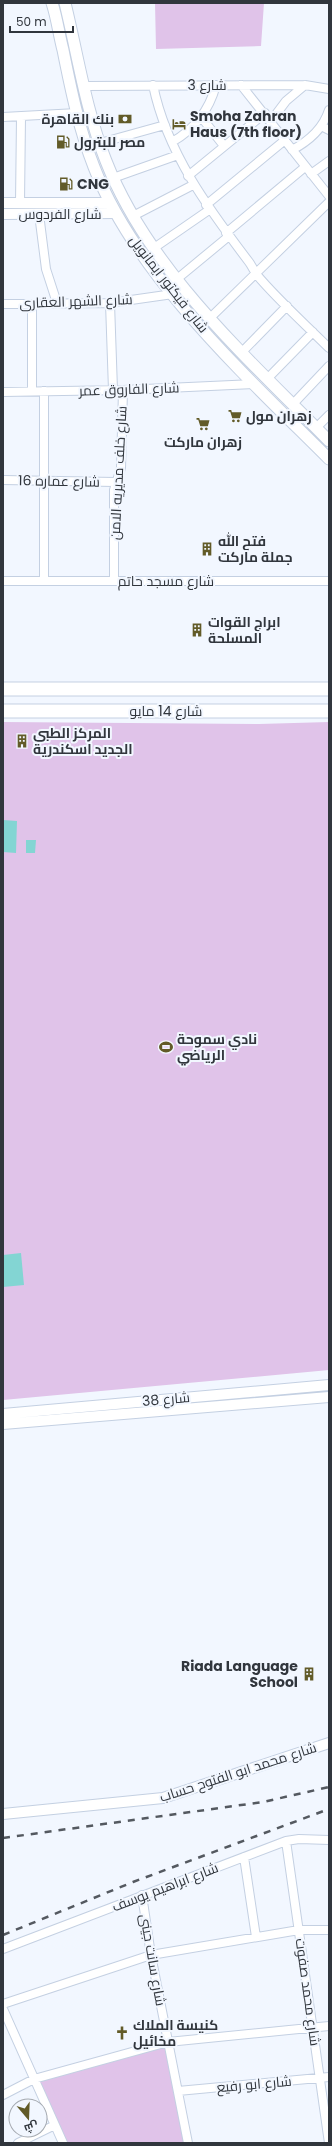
<svg xmlns="http://www.w3.org/2000/svg" width="332" height="2146" font-family="Poppins,Cairo,sans-serif">
  <rect width="100%" height="100%" fill="#f2f7ff"/>
  <path fill="#e0c3e9" d="M155,3H264L261,46L156,49Z
    M3,722L259,724L329,722V1370L3,1400Z
    M168,2042L187,2143H61L35,2081Z"/>
  <path fill="#83d5d3" d="M3,820L17,821L16,853L3,852Z
    M26,840H36L35,853H26Z
    M21,1253L24,1285L3,1287V1255Z"/>
  <g fill="none" stroke-linecap="round" stroke-linejoin="round">
    <g stroke="#c4d0e2" stroke-width="10">
      <path id="minor" d="M153,85C167,153 208,208 249,262C252,266 254,271 257,275C277,299 306,325 329,348
        M241,85L329,196
        M84,86L305,85L329,89
        M3,117L77,113
        M202,118L224,146
        M271,121L286,101L305,85
        M321,126L329,130
        M172,142C195,129 209,111 216,85
        M100,143L165,125
        M292,150C309,141 323,129 329,110
        M311,174L329,161
        M188,176L265,113
        M113,178L178,155
        M20,203L21,117
        M206,205L285,140
        M39,214L46,269L57,303
        M133,216L193,185
        M226,233L305,167
        M154,248L209,210
        M177,279L229,236
        M110,303L113,390
        M3,304L110,303L173,294
        M32,304V391
        M210,318L329,202
        M242,352L287,306
        M268,378L313,332
        M44,391V581
        M3,392L123,390L254,384
        M293,404L329,366
        M316,428L329,415
        M3,480L115,482
        M3,581H329
        M114,581V490L121,468L123,390
        M286,1841L329,2143
        M244,1857L256,1937
        M142,1895L151,1955L188,2143
        M3,1949L286,1841L299,1839L329,1840
        M3,2004L151,1955L299,1930H329
        M3,2009L63,2143
        M178,2091L329,2077
        M3,2095L34,2079L168,2042L329,2026
        M18,2143L55,2125"/>
    </g>
    <g stroke="#c4d0e2" stroke-width="12">
      <path id="tertiary" d="M3,203H110
        M3,214L116,213
        M3,1414L329,1385
        M3,1424L329,1397
        M3,1814L163,1798L329,1743"/>
    </g>
    <g stroke="#c4d0e2" stroke-width="13">
      <path id="secondary" d="M52,3C57,18 59,35 63,50C71,90 79,129 94,167C136,276 247,377 329,459
        M65,3C78,56 86,111 106,161C149,271 248,358 329,441"/>
    </g>
    <g stroke="#c4d0e2" stroke-width="15">
      <path id="primary" d="M3,689H329
        M3,711H329"/>
    </g>
    <use href="#minor" stroke="#fff" stroke-width="8"/>
    <use href="#tertiary" stroke="#fff" stroke-width="10"/>
    <use href="#secondary" stroke="#fff" stroke-width="11"/>
    <use href="#primary" stroke="#fff" stroke-width="13"/>
    <path stroke="#545960" stroke-width="2.5" stroke-dasharray="7 7" stroke-linecap="butt" d="M3,1838L263,1802L329,1787
      M3,1935L133,1882L329,1809"/>
  </g>
  <defs>
    <g id="bank-bare" transform="scale(1.08)"><path d="M-6-4H6V4H-6ZM0-2.3a2.3 2.3 0 1 0 0 4.6a2.3 2.3 0 1 0 0-4.6Z" fill="#625b28" stroke="#f2f7ff" stroke-width="2.5" paint-order="stroke"/></g>
    <g id="hotel-bare" transform="scale(1.08)"><path d="M-6-4.5h1.5V1H6V5H4.5V3h-9V5H-6ZM-4 0a1.8 1.8 0 1 1 3.6 0ZM.5 0V-2.5h3Q6-2.5 6 0Z" fill="#625b28" stroke="#f2f7ff" stroke-width="2.5" paint-order="stroke"/></g>
    <g id="fuel-bare" transform="scale(1.08)"><path d="M-5.5-6h7V0h2V4h1.3V-2.5L3-4.5l.8-.8L6-3V5H2.5V1h-1V6h-7ZM-4.2-4.7v3.2H.2V-4.7Z" fill="#625b28" stroke="#f2f7ff" stroke-width="2.5" paint-order="stroke"/></g>
    <g id="supermarket-bare" transform="scale(1.08)"><path d="M-6-5.5h2.5l.6 2H6L4.5 2H-2.5L-4.4-4H-6ZM-1.5 3.2a1.3 1.3 0 1 0 .1 0ZM3 3.2a1.3 1.3 0 1 0 .1 0Z" fill="#625b28" stroke="#f2f7ff" stroke-width="2.5" paint-order="stroke"/></g>
    <g id="building-bare" transform="scale(1.08)"><path d="M-4-6H4V6H1V3H-1V6H-4ZM-2.5-4.3h1.7v1.8h-1.7ZM.8-4.3h1.7v1.8H.8ZM-2.5-1h1.7V.8h-1.7ZM.8-1h1.7V.8H.8Z" fill="#625b28" stroke="#f2f7ff" stroke-width="2.5" paint-order="stroke"/></g>
    <g id="stadium-bare" transform="scale(1.08)"><path d="M0-5a6.5 5 0 1 0 0 10a6.5 5 0 1 0 0-10ZM-3.5-1.8h7v3.6h-7Z" fill="#625b28" stroke="#f2f7ff" stroke-width="2.5" paint-order="stroke"/></g>
    <g id="church-bare" transform="scale(1.08)"><path d="M-1.2-6h2.4v3.5h3.3v2.4h-3.3V6h-2.4V-.1h-3.3v-2.4h3.3Z" fill="#625b28" stroke="#f2f7ff" stroke-width="2.5" paint-order="stroke"/></g>
  </defs>
  <g fill-rule="evenodd">
    <use href="#bank-bare" x="125" y="119"/>
    <use href="#hotel-bare" x="179" y="124"/>
    <use href="#fuel-bare" x="63" y="142"/>
    <use href="#fuel-bare" x="66" y="184"/>
    <use href="#supermarket-bare" x="235" y="416"/>
    <use href="#supermarket-bare" x="203" y="424"/>
    <use href="#building-bare" x="207" y="549"/>
    <use href="#building-bare" x="197" y="630"/>
    <use href="#building-bare" x="22" y="741"/>
    <use href="#stadium-bare" x="166" y="1047"/>
    <use href="#building-bare" x="309" y="1674"/>
    <use href="#church-bare" x="122" y="2033"/>
  </g>
  <g text-anchor="middle" dominant-baseline="central" stroke-width="4" stroke-linejoin="round" paint-order="stroke">
    <g font-size="14" fill="#31363d" stroke="#f2f7ff">
      <text x="207" y="85">شارع 3</text>
      <text x="60" y="214">شارع الفردوس</text>
      <text transform="translate(169 284) rotate(52)">شارع فيكتور ايمانويل</text>
      <text transform="translate(76 301) rotate(-2)">شارع الشهر العقارى</text>
      <text transform="translate(129 389) rotate(-2)">شارع الفاروق عمر</text>
      <text transform="translate(118 473) rotate(-87)">شارع خلف مديريه الامن</text>
      <text transform="translate(59 481) rotate(1)">شارع عماره 16</text>
      <text x="166" y="581">شارع مسجد حاتم</text>
      <text x="166" y="711">شارع 14 مايو</text>
      <text transform="translate(166 1399) rotate(-5)">شارع 38</text>
      <text transform="translate(238 1772) rotate(-18)">شارع محمد ابو الفتوح حساب</text>
      <text transform="translate(165 1887) rotate(-21)">شارع ابراهيم يوسف</text>
      <text transform="translate(153 1960) rotate(80)">شارع سانت جينى</text>
      <text transform="translate(308 1992) rotate(82)">شارع محمد صفوت</text>
      <text transform="translate(254 2084) rotate(-5)">شارع ابو رفيع</text>
    </g>
    <g font-size="14" font-weight="bold" fill="#31363d" stroke="#f2f7ff" text-anchor="start">
      <text x="190" y="116">Smoha Zahran<tspan x="190" dy="16">Haus (7th floor)</tspan></text>
      <text x="114" y="119" text-anchor="end">بنك القاهرة</text>
      <text x="74" y="142">مصر للبترول</text>
      <text x="77" y="184">CNG</text>
      <text x="246" y="416">زهران مول</text>
      <text x="203" y="442" text-anchor="middle">زهران ماركت</text>
      <text x="218" y="541">فتح الله<tspan x="218" dy="16">جملة ماركت</tspan></text>
      <text x="208" y="622">ابراج القوات<tspan x="208" dy="16">المسلحة</tspan></text>
      <text x="33" y="733">المركز الطبى<tspan x="33" dy="16">الجديد اسكندرية</tspan></text>
      <text x="177" y="1039">نادي سموحة<tspan x="177" dy="16">الرياضي</tspan></text>
      <text x="298" y="1666" text-anchor="end">Riada Language<tspan x="298" dy="16">School</tspan></text>
      <text x="133" y="2025">كنيسة الملاك<tspan x="133" dy="16">مخائيل</tspan></text>
    </g>
  </g>
  <rect width="332" height="2146" fill="none" stroke="#31363d" stroke-width="8"/>
  <g transform="translate(28 2118) rotate(161)"><circle r="19" fill="#f2f7ff" stroke="#a5aab1"/>
  <path d="M0-3L7 15L0 10L-7 15Z" fill="#625b28"/>
  <text y="-6" font-size="11" font-weight="bold" text-anchor="middle" fill="#31363d">ش</text>
  </g>
  <path d="M10 26v6h63v-6" fill="none" stroke="#31363d" stroke-width="2"/>
  <text x="16" y="26" font-size="12" fill="#31363d" stroke="#f2f7ff" stroke-width="3" paint-order="stroke">50 m</text>
</svg>
